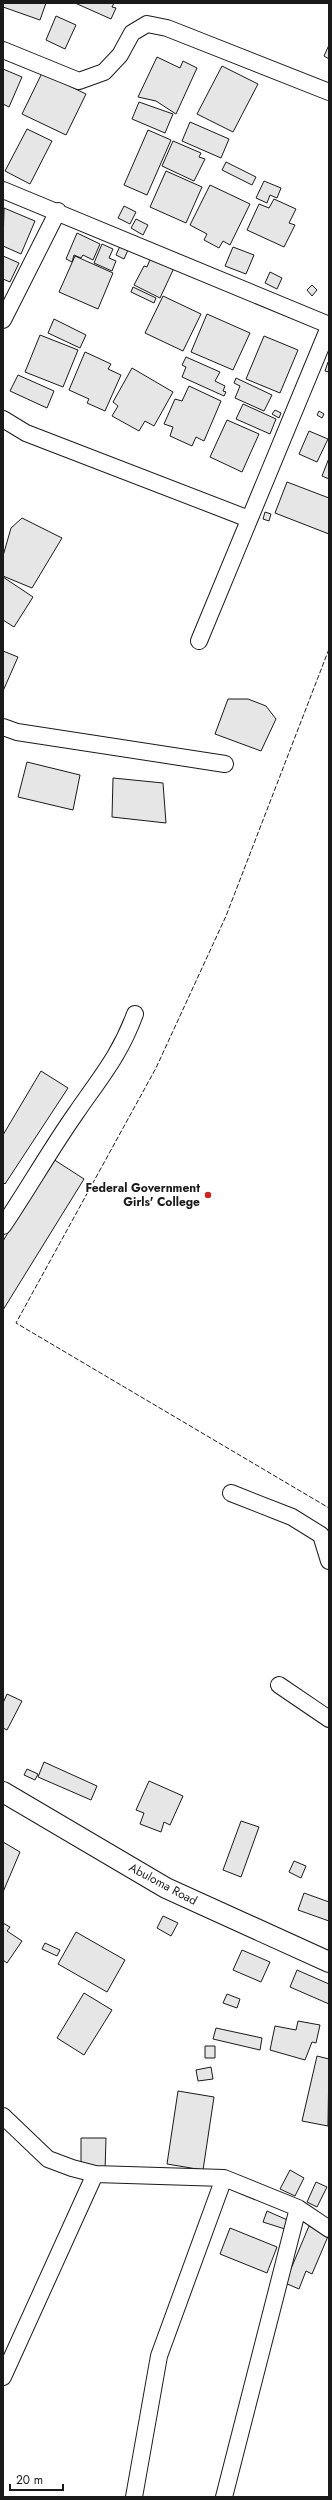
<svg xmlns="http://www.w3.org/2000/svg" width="332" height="2500" font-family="Jost,sans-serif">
  <rect width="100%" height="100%" fill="#fff"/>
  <path fill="#e6e6e6" stroke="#1a1a1a" d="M3,3H46L40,20L3,7Z
    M75,3H114L112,7L116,8L111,19Z
    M56,16L76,25L65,49L46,40Z
    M329,45V59L324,56Z
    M157,57L180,68L183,61L197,68L176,114L156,101L138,97Z
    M222,66L258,84L233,132L197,114Z
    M3,69L22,77L9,107L3,104Z
    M42,73L86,94L66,135L22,114Z
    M139,102L173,114L165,133L132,119Z
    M190,122L229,139L221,158L182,141Z
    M27,129L52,141L30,184L5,171Z
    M148,130L171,140L147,195L124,185Z
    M173,141L201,153L199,157L205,159L194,181L162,166Z
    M226,162L256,177L252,185L222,170Z
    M166,171L202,187L186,223L150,207Z
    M264,181L281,188L277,198L270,195L267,203L256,198Z
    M210,185L250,204L230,245L223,241L219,248L204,240L207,234L190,225Z
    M274,199L296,209L289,223L295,225L284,247L247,230L259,204L269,208Z
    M124,206L136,212L130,224L118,218Z
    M4,208L35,221L21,254L3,246Z
    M136,219L148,225L143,235L131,228Z
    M77,233L100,244L93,260L83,255L81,258L74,255L72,262L66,259Z
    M102,244L113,249L109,258L116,261L112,271L94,263Z
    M120,246L128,250L124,259L116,255Z
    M233,247L254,255L246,274L225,266Z
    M3,256L19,263L10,282L3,279Z
    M75,256L113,273L98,309L59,292Z
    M151,257L174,268L160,298L134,285L144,266L147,267Z
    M270,272L282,278L277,289L265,283Z
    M312,285L317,290L312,296L307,290Z
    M133,287L156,298L154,303L131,292Z
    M163,296L201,314L183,351L145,333Z
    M207,314L250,333L233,370L191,352Z
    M54,319L86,335L80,348L48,333Z
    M40,335L78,350L63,387L25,372Z
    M264,336L298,350L280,393L246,379Z
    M85,352L111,364L108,369L121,375L105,411L87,403L89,399L69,390Z
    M186,357L220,372L215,381L225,386L223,391L226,392L224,396L182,377L186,367L182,365Z
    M328,362L329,363V372L325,371Z
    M132,368L173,392L154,426L145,421L139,431L112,416L118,406L113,402Z
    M18,375L54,391L47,408L10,391Z
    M236,378L272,395L264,411L235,398L240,386L234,383Z
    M189,386L221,401L204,441L196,437L192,446L170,436L173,427L164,424L175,399L182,401Z
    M243,404L276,419L270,434L236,419Z
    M275,410L281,413L279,418L272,414Z
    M319,411L324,414L322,418L317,415Z
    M227,420L259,434L242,472L210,457Z
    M309,431L328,439L317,462L299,454Z
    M329,458V479L322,476Z
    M287,482L329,498V534L275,513Z
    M265,512L271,514L269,521L263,519Z
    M22,518L62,538L32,588L3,576V556L11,528Z
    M3,577L33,597L14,627L3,620Z
    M3,651L18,657L3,691Z
    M228,699H248L266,706L276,719L261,751L215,734Z
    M27,762L80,775L73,810L18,797Z
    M113,778L163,783L166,823L112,817Z
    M41,1071L68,1088L5,1184L3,1182V1135Z
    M53,1159L84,1179L3,1310V1241Z
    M7,1694L22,1701L7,1730L3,1728V1703Z
    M44,1762L97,1786L91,1800L38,1777Z
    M27,1769L38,1774L35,1780L24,1775Z
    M149,1781L183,1796L170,1825L164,1822L161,1832L140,1824L144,1813L136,1810Z
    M241,1821L259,1827L241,1877L223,1870Z
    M3,1842L20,1852L3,1892Z
    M294,1861L306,1866L301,1878L289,1872Z
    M304,1893L329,1902V1921L298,1910Z
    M163,1916L178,1923L171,1936L157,1928Z
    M3,1923L10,1927L7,1931L22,1941L7,1963L3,1960Z
    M76,1932L125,1960L107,1992L58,1964Z
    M45,1943L60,1950L57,1956L42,1949Z
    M242,1950L270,1962L261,1982L233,1970Z
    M297,1970L329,1984V2004L290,1987Z
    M84,1993L112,2010L84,2055L57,2038Z
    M227,1994L240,1999L237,2008L223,2003Z
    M298,2021L320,2025L316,2043L312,2042L305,2060L270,2050L275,2026L296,2030Z
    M216,2028L262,2038L260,2050L213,2039Z
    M205,2046H215V2058H205Z
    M317,2056L329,2059L328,2126L302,2121Z
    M211,2067L213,2079L198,2081L196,2070Z
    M178,2091L214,2097L203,2170L167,2164Z
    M81,2138H106L105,2171L81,2170Z
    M290,2170L304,2178L295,2196L280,2189Z
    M316,2182L327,2187L317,2207L307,2202Z
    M267,2211L292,2222L288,2230L263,2222Z
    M309,2226L329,2234L312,2274L306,2271L299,2289L285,2283Z
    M230,2228L277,2247L267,2273L220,2254Z"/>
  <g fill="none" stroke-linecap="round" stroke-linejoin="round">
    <g stroke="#1a1a1a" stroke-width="18">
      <path id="minor" d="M3,50L79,81L104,72L120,55L132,33L147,24L167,28L329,92
        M3,190L329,325
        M3,320L58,211
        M3,419L26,433L249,519
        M199,641L329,327
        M3,727L17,732L225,764
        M3,1226C28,1189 50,1150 76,1113C100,1078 120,1055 135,1014
        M231,1493L292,1517L321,1535L329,1561
        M279,1685L329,1719
        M3,2116L48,2159L72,2168L95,2174L224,2178L298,2208L329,2229
        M3,2377L95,2174
        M134,2497L159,2356L224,2178
        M224,2497L298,2208"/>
    </g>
    <g stroke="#1a1a1a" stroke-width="22">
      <path id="tertiary" d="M3,1792L166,1888L329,1962"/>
    </g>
    <use href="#minor" stroke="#fff" stroke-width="16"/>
    <use href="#tertiary" stroke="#fff" stroke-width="20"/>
    <path stroke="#1a1a1a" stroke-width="1" stroke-dasharray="5 2" stroke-linecap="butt" d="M329,649L226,916L156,1068L16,1323L329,1508"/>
  </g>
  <circle fill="#c62828" stroke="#fff" stroke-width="1.5" cx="208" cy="1195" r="4"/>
  <g text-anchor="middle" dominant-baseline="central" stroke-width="3" stroke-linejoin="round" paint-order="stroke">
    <g font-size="12" font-weight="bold" fill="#1a1a1a" stroke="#fff" text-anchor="end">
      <text x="200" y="1188">Federal Government<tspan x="200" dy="14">Girls' College</tspan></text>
    </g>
    <g font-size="12" fill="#1a1a1a" stroke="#fff">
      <text transform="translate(163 1884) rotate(28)">Abuloma Road</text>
    </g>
  </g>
  <rect width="332" height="2500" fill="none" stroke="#1a1a1a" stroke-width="8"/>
  <path d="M10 2484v6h53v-6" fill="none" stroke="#1a1a1a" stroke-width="2"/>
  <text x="16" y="2484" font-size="12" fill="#1a1a1a" stroke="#ffffff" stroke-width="3" paint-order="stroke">20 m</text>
</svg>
